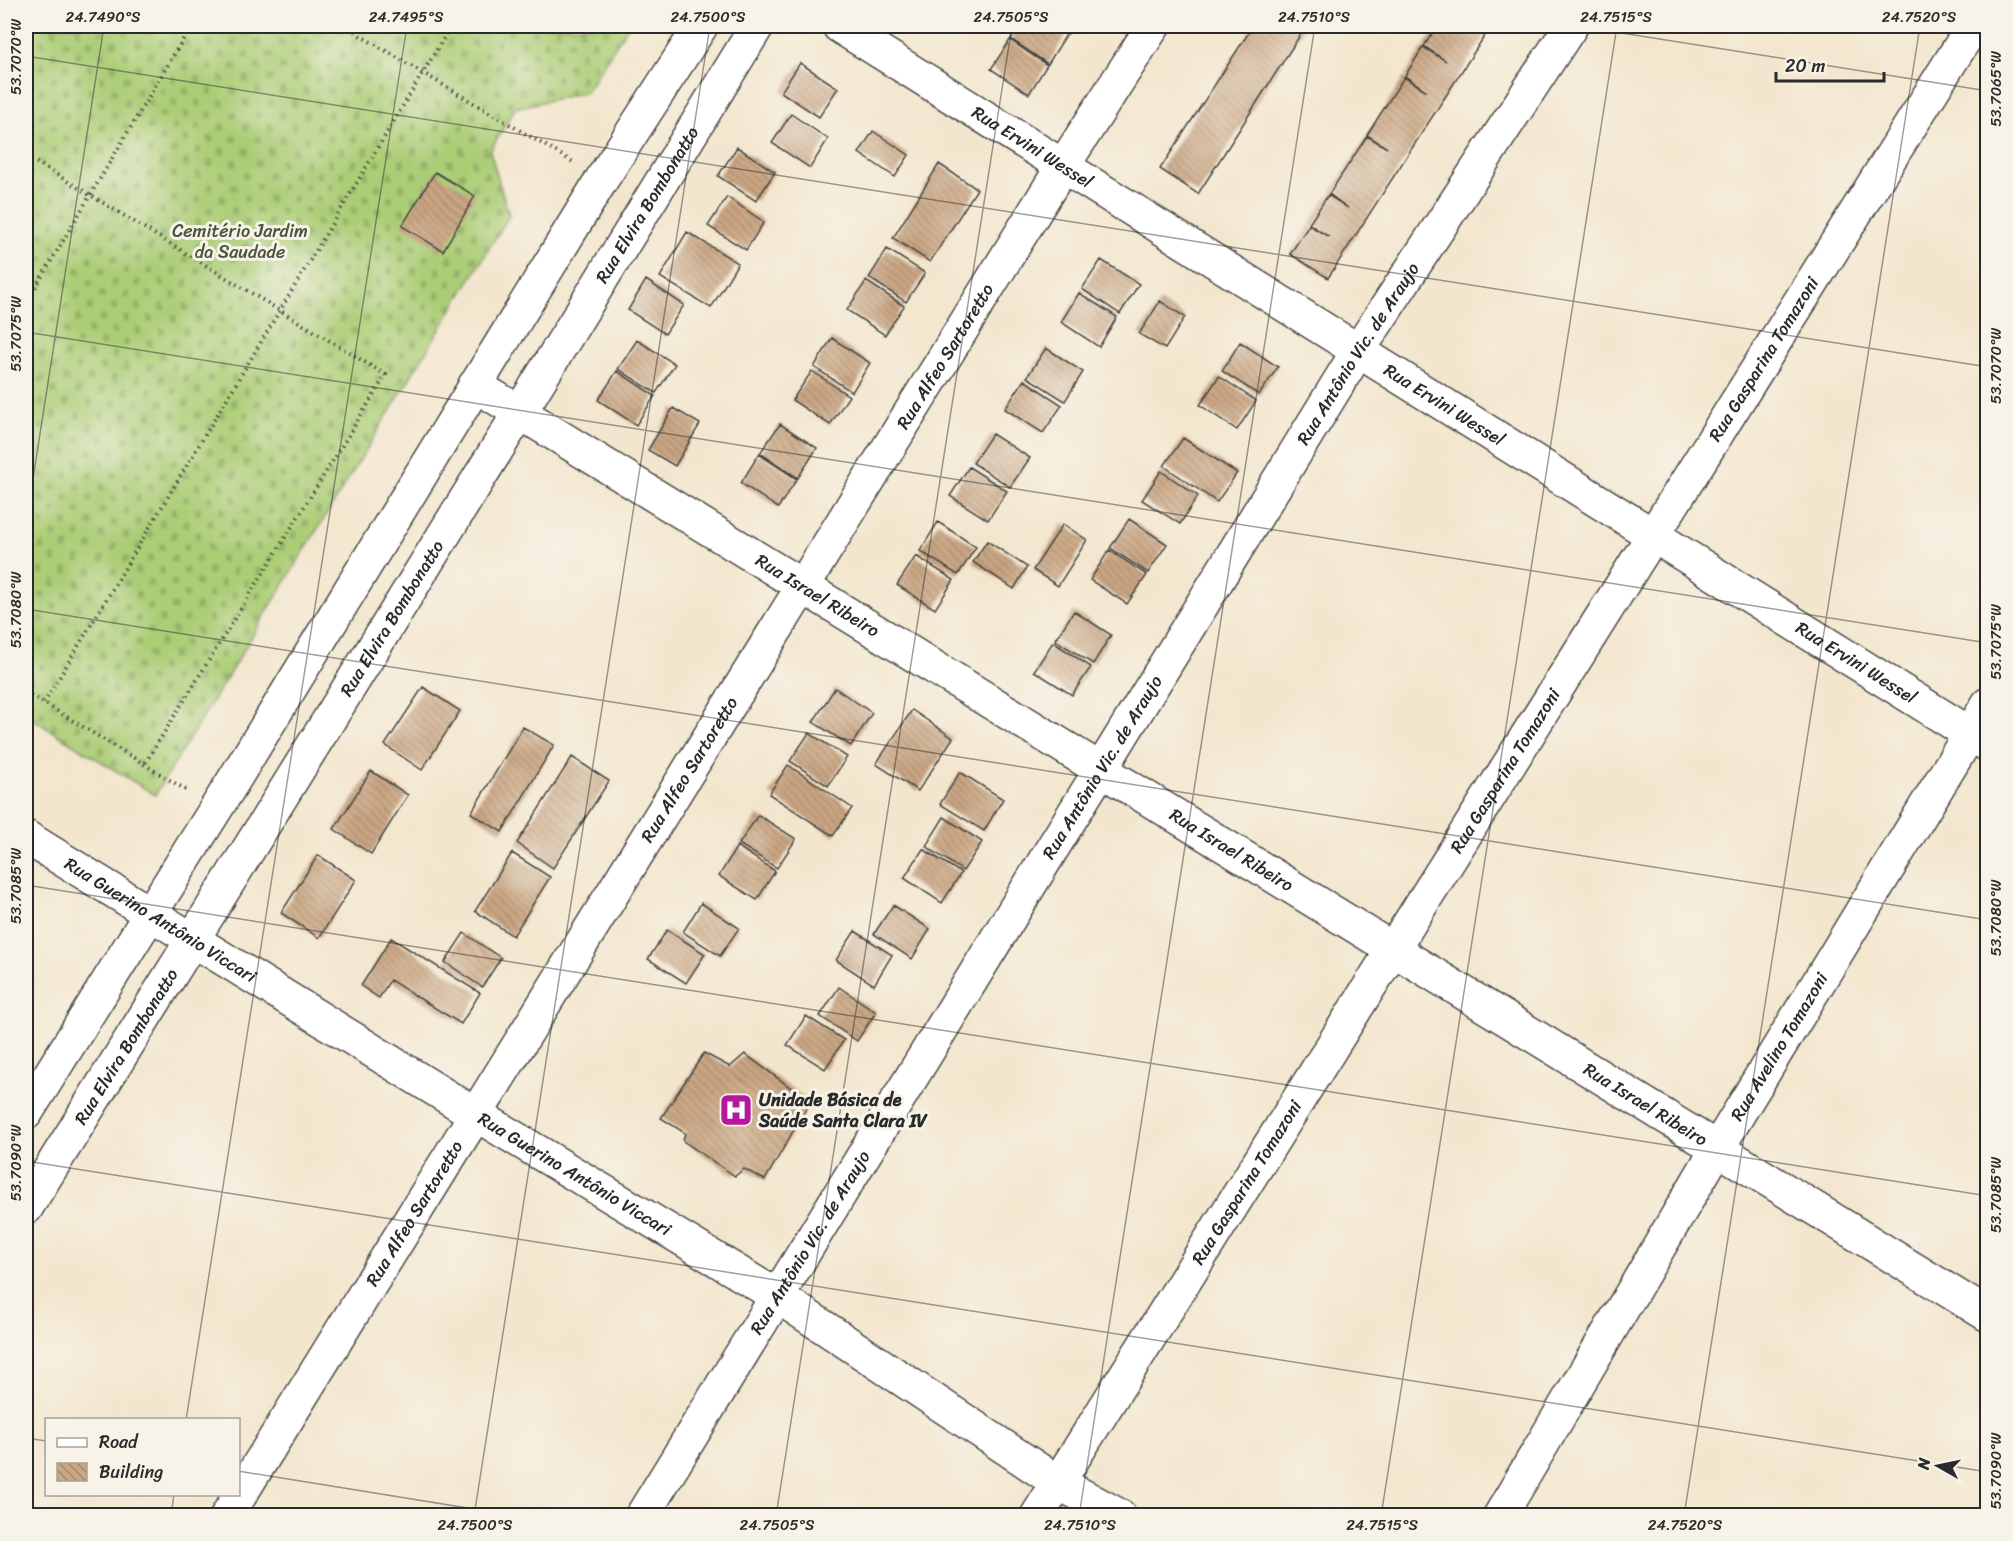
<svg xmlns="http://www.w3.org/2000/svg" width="2013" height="1541" font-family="Sriracha,sans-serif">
  <defs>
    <pattern id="cemetery-stones" width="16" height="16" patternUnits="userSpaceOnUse" patternTransform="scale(1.5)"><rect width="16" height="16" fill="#abcd76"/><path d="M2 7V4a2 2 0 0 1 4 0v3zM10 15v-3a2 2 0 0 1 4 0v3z" fill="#93b066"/></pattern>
    <pattern id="building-back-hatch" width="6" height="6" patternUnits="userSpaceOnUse" patternTransform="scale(1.5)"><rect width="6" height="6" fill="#caa683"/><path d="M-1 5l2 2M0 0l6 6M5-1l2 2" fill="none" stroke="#a4876b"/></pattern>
  </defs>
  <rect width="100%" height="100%" fill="#f7f3e8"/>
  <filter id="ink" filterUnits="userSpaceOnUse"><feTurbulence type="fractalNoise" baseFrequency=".0167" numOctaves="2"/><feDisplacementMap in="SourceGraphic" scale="12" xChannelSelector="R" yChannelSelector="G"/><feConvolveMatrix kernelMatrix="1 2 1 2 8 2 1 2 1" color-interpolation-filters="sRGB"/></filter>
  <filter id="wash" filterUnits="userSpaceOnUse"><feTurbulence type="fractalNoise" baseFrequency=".008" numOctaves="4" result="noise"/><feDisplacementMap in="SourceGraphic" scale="24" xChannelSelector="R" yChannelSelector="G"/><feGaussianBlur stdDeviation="1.35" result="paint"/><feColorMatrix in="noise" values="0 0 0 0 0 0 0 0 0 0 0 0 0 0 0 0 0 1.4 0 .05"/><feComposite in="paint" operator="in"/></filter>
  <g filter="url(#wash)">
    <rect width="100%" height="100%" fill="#f3e6ce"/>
    <path fill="url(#cemetery-stones)" stroke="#6b7c50" stroke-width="1.5" d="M26,26H628L586,92L515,108L490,151L509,216L155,795L26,715Z"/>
    <g id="blocks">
      <path fill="url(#building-back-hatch)" d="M1019,26H1052L1066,35L1048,64L1011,39Z
        M1054,26H1073L1068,34Z
        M1253,26H1306L1198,194L1160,169Z
        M1437,26H1491L1328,278L1290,254L1309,225L1329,237L1309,224L1328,195L1348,208L1329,194L1367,136L1387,148L1367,135L1404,77L1427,91L1405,76L1423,47L1446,61L1424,46Z
        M1010,40L1047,65L1029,94L991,69Z
        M800,63L838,88L819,117L781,92Z
        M791,114L828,139L810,168L772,143Z
        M873,131L909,155L895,177L859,153Z
        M737,147L775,172L756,201L718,176Z
        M939,164L977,189L930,262L893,238Z
        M435,172L475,196L443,251L402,226Z
        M727,197L764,222L746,250L708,226Z
        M687,232L738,263L711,308L660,277Z
        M887,249L925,273L906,302L869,278Z
        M1101,260L1139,284L1120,314L1082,289Z
        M646,280L684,305L665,334L628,310Z
        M866,281L904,306L885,335L847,310Z
        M1079,293L1117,317L1099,347L1061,322Z
        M1160,301L1185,317L1165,349L1139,334Z
        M832,338L870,363L852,392L814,367Z
        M637,340L675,364L656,393L618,369Z
        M1240,342L1278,367L1259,395L1222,371Z
        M1046,348L1083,372L1065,401L1027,377Z
        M617,371L655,396L636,425L598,400Z
        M812,371L849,396L830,425L792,400Z
        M1219,376L1256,401L1237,430L1200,405Z
        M1024,380L1062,405L1043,433L1005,409Z
        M673,408L700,424L675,466L648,450Z
        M780,424L817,448L798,478L760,453Z
        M992,434L1030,458L1010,487L973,463Z
        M1183,438L1237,473L1217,502L1164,466Z
        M759,454L797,479L778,508L741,483Z
        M969,467L1007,491L988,520L950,496Z
        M1161,471L1198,496L1180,524L1142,500Z
        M1129,519L1167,544L1148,573L1110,548Z
        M938,522L976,547L958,575L920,551Z
        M1063,524L1087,540L1058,586L1033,570Z
        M987,541L1027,567L1014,589L973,562Z
        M1109,550L1147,575L1127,604L1090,580Z
        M916,556L954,580L935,609L897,585Z
        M1074,611L1111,635L1093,664L1055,640Z
        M1053,642L1091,667L1072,695L1034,671Z
        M423,687L460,711L422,770L385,745Z
        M835,688L872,713L851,746L813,722Z
        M912,710L953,738L918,791L876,764Z
        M523,727L554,745L502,832L471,813Z
        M809,733L847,757L828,786L790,761Z
        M572,757L609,781L553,868L517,843Z
        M788,765L852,808L833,836L769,794Z
        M371,771L408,795L371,854L334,829Z
        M960,772L1003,799L984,831L940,804Z
        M758,815L796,839L777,868L739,844Z
        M944,817L982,842L963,871L926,846Z
        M737,846L775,871L757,900L719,876Z
        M923,849L961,873L942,903L904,878Z
        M512,853L550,877L513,936L475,911Z
        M318,855L356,880L319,938L281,913Z
        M701,903L739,928L720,956L683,932Z
        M893,905L930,929L912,959L874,934Z
        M667,930L705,954L686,983L648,959Z
        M855,931L892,955L874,985L836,960Z
        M464,933L501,958L482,987L445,962Z
        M391,938L480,993L461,1024L390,980L379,998L361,986Z
        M839,987L876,1012L857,1041L820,1016Z
        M806,1016L844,1040L825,1069L787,1045Z
        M704,1053L730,1067L745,1054L810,1102L765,1180L744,1169L735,1176L683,1141L685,1133L661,1118Z"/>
    </g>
  </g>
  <g filter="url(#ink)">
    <use href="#blocks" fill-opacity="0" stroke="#494743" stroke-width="1.5"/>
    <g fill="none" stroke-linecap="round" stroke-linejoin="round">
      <g stroke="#494743" stroke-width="36">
        <g id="minor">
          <path id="s1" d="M839,26L1988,745"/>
          <path id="s2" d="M475,385L1988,1315"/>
          <path id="s3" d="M26,837L475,1114L777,1296L1057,1482L1120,1516"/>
          <path d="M26,1113L232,783L602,179L701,26"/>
          <path id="s4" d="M26,1208L520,412L757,26"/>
          <path id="s5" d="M227,1516L1063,166L1153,26"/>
          <path id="s6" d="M642,1516L1358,351L1571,26"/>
          <path id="s7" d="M1037,1516L1973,26"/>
          <path id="s8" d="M1500,1516L1717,1149L1988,704"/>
        </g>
      </g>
      <path stroke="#494743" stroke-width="4" stroke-dasharray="1.5 4.5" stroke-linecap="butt" d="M344,26L573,162
        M26,156L386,375L144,765
        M26,303L191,26
        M26,692L186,790
        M44,703L451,26"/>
      <use href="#minor" stroke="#fff" stroke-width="33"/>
    </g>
  </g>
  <path fill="none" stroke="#2b2b2b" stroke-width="1.5" stroke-opacity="0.45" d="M1577,26L1988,91M26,56L1988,367M26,332L1988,643M26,523L104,26M26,609L1988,920M26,885L1988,1196M26,1161L1988,1472M186,1420L407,26M26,1438L46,1441M238,1471L517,1516M171,1516L174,1494M474,1516L710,26M776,1516L1012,26M1079,1516L1315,26M1381,1516L1617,26M1684,1516L1920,26M1986,1516L1988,1509"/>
  <defs>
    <g id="hospital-square" transform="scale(1.725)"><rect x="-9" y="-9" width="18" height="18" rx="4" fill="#b5179e" stroke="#f7f3e8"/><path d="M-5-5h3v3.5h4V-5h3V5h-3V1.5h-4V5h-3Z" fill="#fff"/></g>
  </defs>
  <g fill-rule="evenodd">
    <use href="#hospital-square" x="736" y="1110"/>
  </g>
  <g text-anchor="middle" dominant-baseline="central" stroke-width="6" stroke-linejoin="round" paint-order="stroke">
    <g font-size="18" fill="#2b2b2b" stroke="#f7f3e8">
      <text stroke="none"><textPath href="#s1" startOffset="228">Rua Ervini Wessel</textPath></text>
      <text stroke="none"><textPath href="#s4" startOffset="1180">Rua Elvira Bombonatto</textPath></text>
      <text stroke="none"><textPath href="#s6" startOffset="1365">Rua Antônio Vic. de Araujo</textPath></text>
      <text stroke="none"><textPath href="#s5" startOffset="1364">Rua Alfeo Sartoretto</textPath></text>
      <text stroke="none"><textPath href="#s7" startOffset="1366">Rua Gasparina Tomazoni</textPath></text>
      <text stroke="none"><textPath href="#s1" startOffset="714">Rua Ervini Wessel</textPath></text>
      <text stroke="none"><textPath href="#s2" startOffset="402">Rua Israel Ribeiro</textPath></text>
      <text stroke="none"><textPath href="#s4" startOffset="694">Rua Elvira Bombonatto</textPath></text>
      <text stroke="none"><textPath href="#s1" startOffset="1200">Rua Ervini Wessel</textPath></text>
      <text stroke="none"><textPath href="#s6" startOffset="879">Rua Antônio Vic. de Araujo</textPath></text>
      <text stroke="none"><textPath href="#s5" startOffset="878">Rua Alfeo Sartoretto</textPath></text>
      <text stroke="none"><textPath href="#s7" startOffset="880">Rua Gasparina Tomazoni</textPath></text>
      <text stroke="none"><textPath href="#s2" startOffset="888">Rua Israel Ribeiro</textPath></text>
      <text stroke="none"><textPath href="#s3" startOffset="158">Rua Guerino Antônio Viccari</textPath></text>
      <text stroke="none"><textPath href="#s4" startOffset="190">Rua Elvira Bombonatto</textPath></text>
      <text stroke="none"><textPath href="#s8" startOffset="546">Rua Avelino Tomazoni</textPath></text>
      <text stroke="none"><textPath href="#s2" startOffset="1374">Rua Israel Ribeiro</textPath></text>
      <text stroke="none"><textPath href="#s3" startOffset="644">Rua Guerino Antônio Viccari</textPath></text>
      <text stroke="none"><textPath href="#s7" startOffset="394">Rua Gasparina Tomazoni</textPath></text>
      <text stroke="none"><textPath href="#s5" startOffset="356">Rua Alfeo Sartoretto</textPath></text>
      <text stroke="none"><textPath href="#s6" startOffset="321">Rua Antônio Vic. de Araujo</textPath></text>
    </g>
    <g font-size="18" fill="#4b543e" stroke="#f7f3e8">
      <text x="240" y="231">Cemitério Jardim<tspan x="240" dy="21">da Saudade</tspan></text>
    </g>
    <g font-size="18" font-weight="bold" fill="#2b2b2b" stroke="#f7f3e8" text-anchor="start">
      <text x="759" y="1100">Unidade Básica de<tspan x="759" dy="21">Saúde Santa Clara IV</tspan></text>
    </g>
  </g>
  <rect width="2013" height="1541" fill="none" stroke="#f7f3e8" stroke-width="66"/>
  <rect x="45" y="1418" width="195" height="78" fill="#f7f3e8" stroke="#a5a39c" stroke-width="1.5"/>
  <rect x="57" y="1438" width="30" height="9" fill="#ffffff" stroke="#a5a39c" stroke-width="1.5"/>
  <text x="99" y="1448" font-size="18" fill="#2b2b2b">Road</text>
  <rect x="57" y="1463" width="30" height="18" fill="url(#building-back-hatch)" stroke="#a5a39c" stroke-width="1.5"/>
  <text x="99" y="1478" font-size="18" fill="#2b2b2b">Building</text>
  <g transform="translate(1938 1466) rotate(279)" stroke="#f7f3e8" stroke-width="4.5" paint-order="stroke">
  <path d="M0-4.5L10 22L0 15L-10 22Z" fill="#2b2b2b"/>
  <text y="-9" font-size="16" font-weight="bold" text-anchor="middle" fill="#2b2b2b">N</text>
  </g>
  <path d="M1776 72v9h108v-9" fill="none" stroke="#2b2b2b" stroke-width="3"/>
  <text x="1785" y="72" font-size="18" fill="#2b2b2b" stroke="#f7f3e8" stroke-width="4.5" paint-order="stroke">20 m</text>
  <rect x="33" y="33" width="1947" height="1475" fill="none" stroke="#2b2b2b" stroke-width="2"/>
  <g font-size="15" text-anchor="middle" fill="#2b2b2b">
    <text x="103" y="22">24.7490°S</text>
    <text x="406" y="22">24.7495°S</text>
    <text x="708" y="22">24.7500°S</text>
    <text x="1011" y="22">24.7505°S</text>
    <text x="1314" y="22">24.7510°S</text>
    <text x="1616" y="22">24.7515°S</text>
    <text x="1919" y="22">24.7520°S</text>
    <text transform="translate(16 57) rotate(-90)" y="5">53.7070°W</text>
    <text transform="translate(1996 89) rotate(-90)" y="5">53.7065°W</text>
    <text transform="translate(16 334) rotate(-90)" y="5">53.7075°W</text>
    <text transform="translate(1996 366) rotate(-90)" y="5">53.7070°W</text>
    <text transform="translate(16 610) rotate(-90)" y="5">53.7080°W</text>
    <text transform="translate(1996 642) rotate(-90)" y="5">53.7075°W</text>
    <text transform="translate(16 886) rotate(-90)" y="5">53.7085°W</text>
    <text transform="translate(1996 918) rotate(-90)" y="5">53.7080°W</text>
    <text transform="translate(16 1163) rotate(-90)" y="5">53.7090°W</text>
    <text transform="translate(1996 1195) rotate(-90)" y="5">53.7085°W</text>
    <text transform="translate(1996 1471) rotate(-90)" y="5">53.7090°W</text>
    <text x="475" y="1530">24.7500°S</text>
    <text x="777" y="1530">24.7505°S</text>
    <text x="1080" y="1530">24.7510°S</text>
    <text x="1382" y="1530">24.7515°S</text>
    <text x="1685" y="1530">24.7520°S</text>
  </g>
</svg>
